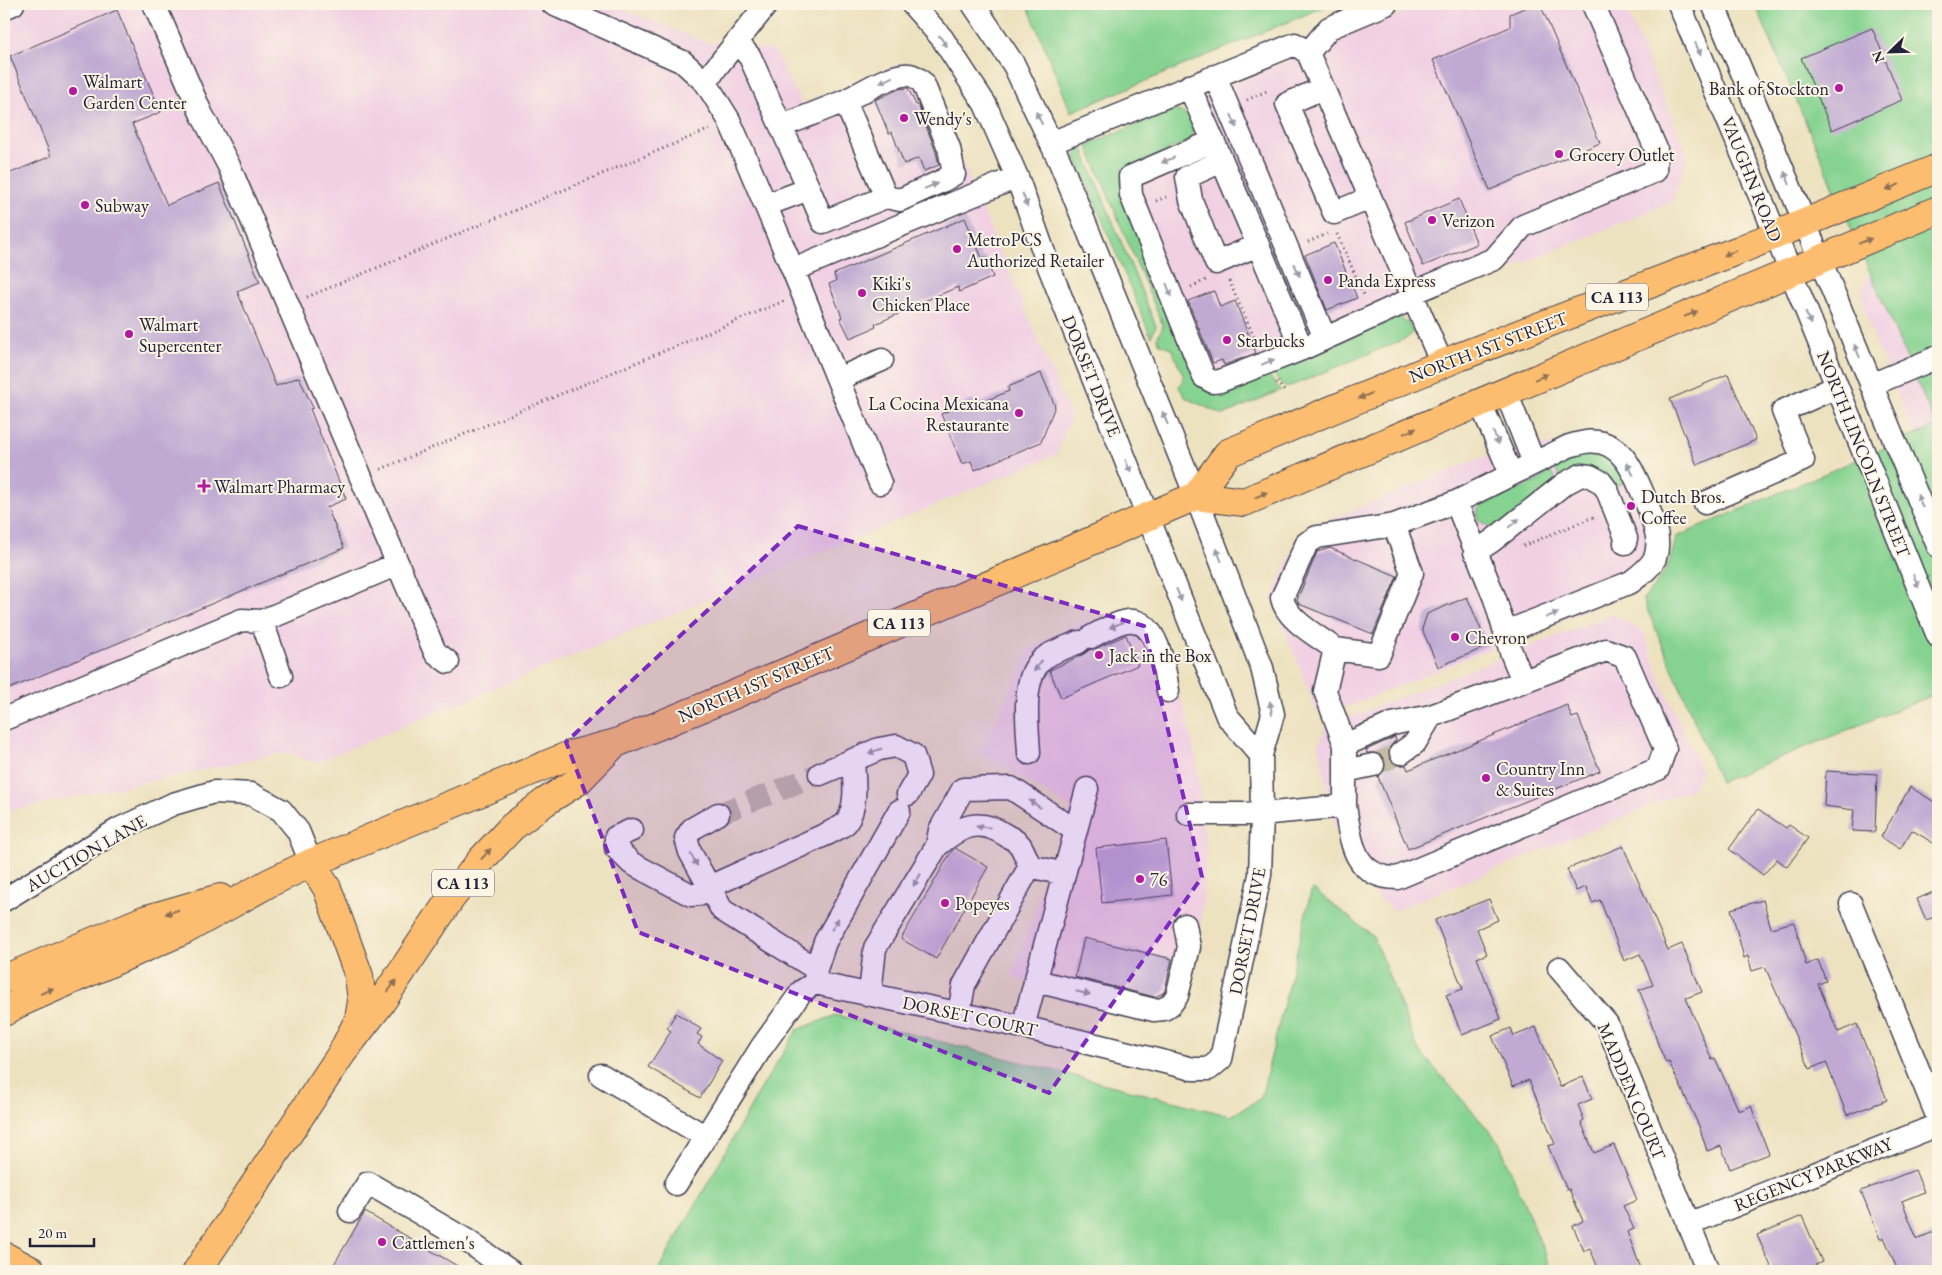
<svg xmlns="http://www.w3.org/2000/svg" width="1942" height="1275" font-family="'EB Garamond',serif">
  <rect width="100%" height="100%" fill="#fcf5e5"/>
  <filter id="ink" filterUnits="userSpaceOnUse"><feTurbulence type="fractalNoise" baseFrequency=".02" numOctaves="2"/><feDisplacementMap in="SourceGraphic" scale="10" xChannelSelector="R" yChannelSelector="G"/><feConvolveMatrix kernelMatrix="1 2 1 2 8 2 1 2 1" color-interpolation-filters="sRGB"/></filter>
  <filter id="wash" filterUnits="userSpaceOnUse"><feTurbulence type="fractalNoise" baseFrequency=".0096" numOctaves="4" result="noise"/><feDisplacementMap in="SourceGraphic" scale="20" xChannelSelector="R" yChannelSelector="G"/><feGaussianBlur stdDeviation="1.12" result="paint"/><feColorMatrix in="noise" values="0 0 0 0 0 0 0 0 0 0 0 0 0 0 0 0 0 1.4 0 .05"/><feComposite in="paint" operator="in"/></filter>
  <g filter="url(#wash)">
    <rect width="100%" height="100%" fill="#ede2c0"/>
    <path fill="#f1d0e3" d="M4,4H610L705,42L774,50L802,104L904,62L916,66L927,79L1071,417L1057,454L315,763L288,752L4,812Z
      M1424,4H1624L1688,155L1672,202L1249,376L1216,387L1123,187L1196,138L1198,127L1186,102Z
      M1938,228V484L1935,485L1868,323L1861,293L1868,274L1878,258Z
      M1585,432L1663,520L1631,592L1355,704L1318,714L1272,599L1299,533L1490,454L1558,443Z
      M1130,610L1159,632L1184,707L1197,761L1206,849L1200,950L1181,1008L1176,1016L1166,1020L1154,1021L1060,1000L1012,976L1070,808L980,752L1031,649L1065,629Z
      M1613,614L1644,633L1663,687L1702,772L1694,788L1393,911L1343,865L1318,746L1325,727Z"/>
    <path fill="#86d391" stroke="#547a66" d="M1027,4H1331L1071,112Z
      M1755,4H1938V693L1720,782L1643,599C1663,576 1670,568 1676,537L1936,426Z
      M1172,110C1189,111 1199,125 1189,141L1132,167L1198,380L1266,372L1281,390L1223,415L1186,398L1179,387L1184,377L1171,348L1160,344L1157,338L1163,326L1087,145Z
      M1082,147L1156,326L1151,337L1075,155Z
      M1399,317L1408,322L1413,333L1407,338L1286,388L1274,376L1271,370Z
      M1590,450L1610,456L1628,481L1614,487L1561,478L1555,470L1552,463Z
      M1548,465L1551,473L1558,481L1498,527C1489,527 1484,525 1477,518L1478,508L1482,505L1539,480L1543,476Z
      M1312,888L1373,936L1418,1049L1499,1142L1552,1271H658L762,1087L797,1030L836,1015L1231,1116L1261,1098Z"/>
    <g id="blocks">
      <path fill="#c0aad3" d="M1534,4H1540L1600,143L1490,190L1433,60L1510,27V14Z
        M117,10L161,112L132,124L167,205L219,183L260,282L237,291L276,386L299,377L313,408L310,409L346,499L327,507L344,548L4,691V176L51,156L10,56Z
        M1872,28L1902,100L1832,130L1801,58Z
        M908,88L916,105H918L936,152L939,165L924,171L919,158L904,164L892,132L889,134L875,100L899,89Z
        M1459,199L1477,244L1423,266L1405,222Z
        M965,218L982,258L985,257L993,277L959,292L958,287L910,307V309L875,324L876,327L850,338L840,318L842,317L829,284L836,281L834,274Z
        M1334,243L1357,298L1327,310L1305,255Z
        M1214,291L1220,307L1235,301L1256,353L1224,365L1222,360L1213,363L1188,301Z
        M1041,373L1055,406L1041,442L975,470L971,461L962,464L941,414L973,400L976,405L1009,391L1008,387Z
        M1728,374L1756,440L1697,465L1670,399Z
        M1330,548L1397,576L1373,634L1299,604L1297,600L1317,552Z
        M1467,597L1488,646L1438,667L1422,629L1427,614Z
        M1126,635L1138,665L1061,698L1050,671L1052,669L1084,654L1089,650L1097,648Z
        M1567,705L1572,718L1578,716L1600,771L1408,849L1378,777L1385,769L1386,762L1383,757L1377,753H1367L1366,750L1395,737L1396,740L1389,748L1388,754L1390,760L1396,765H1406L1408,770Z
        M1826,771L1877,774L1875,832L1852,831L1854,810L1824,806Z
        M1910,787L1938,804V846L1912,830L1900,849L1881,837Z
        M1758,809L1786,828L1789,825L1808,838L1787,867L1777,859L1763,875L1729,849Z
        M1166,840L1172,895L1102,903L1096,848Z
        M1623,846L1668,950L1682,944L1702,992L1686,998L1712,1060L1715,1058L1739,1111L1751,1106L1769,1154L1730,1169L1721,1146L1707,1151L1699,1126L1669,1062L1666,1063L1659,1047L1650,1020L1651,1019L1639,990L1653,985L1640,954L1624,961L1600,900L1592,903L1586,887L1576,891L1567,869Z
        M955,848L988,867L936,959L901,939L951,852Z
        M1938,890V916L1926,920L1917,899Z
        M1489,899L1498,920L1477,929L1487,954L1477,958L1501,1019L1462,1035L1446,995L1463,989L1435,920Z
        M1763,900L1771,928L1794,922L1806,965L1818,960L1826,981L1818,984L1838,1032L1857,1024L1887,1100L1847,1115L1826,1062L1810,1069L1765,967L1752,971L1748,956L1744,958L1731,909Z
        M1084,938L1172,959L1165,990L1163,993L1155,997L1075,977Z
        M676,1013L701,1029L697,1034L702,1037L698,1044L722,1061L700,1098L648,1067L671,1031L667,1028Z
        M1536,1027L1560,1087L1583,1077L1592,1099L1578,1105L1584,1120L1581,1122L1594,1153L1614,1145L1637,1200L1623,1206L1634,1229L1627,1232L1642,1271H1599L1590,1248L1584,1251L1573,1226L1583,1221L1569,1189L1567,1190L1548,1146L1555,1144L1529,1080L1513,1086L1492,1036L1511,1028L1514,1036Z
        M1915,1170L1924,1192L1902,1201L1917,1239L1938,1230V1265L1934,1266L1936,1271H1898L1884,1237L1880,1239L1861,1191Z
        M365,1212L466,1271H330Z
        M1802,1216L1822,1262L1802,1271H1773L1757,1235Z"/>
    </g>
  </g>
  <g filter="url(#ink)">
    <use href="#blocks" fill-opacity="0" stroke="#403f4f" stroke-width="1"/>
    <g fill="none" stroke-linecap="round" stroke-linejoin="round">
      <path stroke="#c4bca5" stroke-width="22" stroke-dasharray="22 11" stroke-linecap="butt" d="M1373,765L1401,753
        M718,814L820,774"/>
      <g stroke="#403f4f" stroke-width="25">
        <path id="minor" d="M154,4L201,113L229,166L435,652L448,662
          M553,4L683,62L706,83L729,120L743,152L793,270L880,483
          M912,4L942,38L985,104L1017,177L1049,267L1227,716L1261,755
          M1679,4L1762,201L1938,636
          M1713,4C1790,184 1863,365 1938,546
          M4,8L13,4
          M737,42L750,57L809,189L766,205
          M1308,53L1329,28L1386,4
          M1215,76L1325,338
          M706,83L715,69L767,4
          M1189,86L1222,161L1187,177L1191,200L1216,263L1258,245L1302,349
          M1323,88L1287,104L1334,213L1370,198
          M845,101C861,93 893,72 910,75C916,76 919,80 923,83L949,148L954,174L944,180L900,200L886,197
          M782,126L845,101L886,197L823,222L809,189
          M1213,141L1130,177L1131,195L1204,377L1213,382L1220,381L1302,349L1414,298
          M1051,143L1295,44L1308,53L1442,364
          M1222,161L1258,245
          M793,270L1017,177
          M1412,293L1494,259L1523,226L1655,171L1656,149L1593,4
          M838,379L882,360
          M1871,385L1938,357
          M1506,392L1534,463
          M1480,402L1511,474
          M1456,502L1495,599L1511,652L1523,681
          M1705,503L1803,460L1783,411L1836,387
          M1475,552L1492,541L1564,484L1581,475L1590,476L1601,482L1607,490L1626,538L1625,543
          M262,621L281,676
          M1091,637C1102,631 1115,623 1127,621C1157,617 1165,669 1168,691
          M1335,649C1318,636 1286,620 1282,598L1307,543L1317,537L1394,525
          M4,719L242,620L262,621L398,564
          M1345,745L1325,691L1335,649L1379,655L1412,573L1394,525L1456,502L1569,446C1583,442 1596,438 1610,446C1615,449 1621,454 1624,458C1636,473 1650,510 1655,528C1658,537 1658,549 1655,558C1650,568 1639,576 1631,582L1506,632
          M1029,753C1028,726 1020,678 1043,659C1052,651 1068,647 1079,642
          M1401,753L1415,743L1431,716
          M1345,771L1373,765
          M820,774L879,749L896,746L913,755L919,775L908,794
          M718,814L692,829L686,838L690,852L722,910L816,969
          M1188,814H1262L1345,806C1351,840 1353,878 1397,878L1658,769L1665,749L1625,657L1606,650L1431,716L1392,724L1345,745V806
          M632,830L616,837V848L631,863L691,895L701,894L709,887L829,833C834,830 842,827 846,823C858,806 854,779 853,760
          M937,846C960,826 979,817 1007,836C1011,838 1017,841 1020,845C1024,851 1027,860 1030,866
          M4,900L119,829L173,804L214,792L251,794L281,810L298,831L311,863
          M1851,904L1938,1118
          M1559,968L1607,1024L1708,1271
          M1036,981L1154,1010L1164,1009L1171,1004L1177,996L1189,947L1185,925
          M815,982L816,969L825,942L899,811
          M870,994L875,948L937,846L940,830L963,789L1011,788L1076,831
          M959,1013L964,985L1030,866L1064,874
          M1023,1027L1087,789
          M601,1075L706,1137
          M676,1184L761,1048L802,991L815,983L1023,1027L1193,1069H1209L1221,1059L1260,875L1262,814L1261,755L1273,714L1262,668L1196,496L1060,162L1014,65L973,4
          M350,1211L368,1183L466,1240L510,1271
          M1688,1224L1938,1125"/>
      </g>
      <g stroke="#403f4f" stroke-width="30">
        <path id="major" d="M1196,496L1244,502L1938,210
          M342,1053L359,1019L362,1001L359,976L327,888L311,863L570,755L616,743L733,695L1196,496L1228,453L1459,357L1739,250L1938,168
          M197,1271L342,1053L380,1004L451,898L482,859L512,827L545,802L578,781L614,744"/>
      </g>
      <g stroke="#403f4f" stroke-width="30">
        <path id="highway" d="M4,979L144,920L220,898
          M4,1012L17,1004L185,930L269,883L311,863
          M4,1256L32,1271"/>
      </g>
      <path stroke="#403f4f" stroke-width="3" stroke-dasharray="1 4" stroke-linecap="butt" d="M1247,100L1269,90
        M1156,201L1166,197
        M1337,234L1365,297
        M1308,242L1327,234
        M1229,281L1257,344
        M1191,287L1206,280
        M307,297L710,129
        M1277,382L1286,393
        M381,469L784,301
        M1523,546L1596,516"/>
      <use href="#minor" stroke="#fff" stroke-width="22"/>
      <use href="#major" stroke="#fcbd6f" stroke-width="28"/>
      <use href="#highway" stroke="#fcbd6f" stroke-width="28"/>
    </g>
    <defs><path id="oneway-solid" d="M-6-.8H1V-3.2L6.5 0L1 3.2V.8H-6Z" transform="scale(1.25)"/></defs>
    <g fill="#9c9ca7">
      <use href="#oneway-solid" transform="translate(943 41) rotate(54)"/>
      <use href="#oneway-solid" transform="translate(1698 49) rotate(67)"/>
      <use href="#oneway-solid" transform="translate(886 80) rotate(154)"/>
      <use href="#oneway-solid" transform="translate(1039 118) rotate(-116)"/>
      <use href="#oneway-solid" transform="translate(1234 121) rotate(67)"/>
      <use href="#oneway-solid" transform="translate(1168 160) rotate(157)"/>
      <use href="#oneway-solid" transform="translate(1787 178) rotate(-113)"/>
      <use href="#oneway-solid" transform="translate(931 186) rotate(-23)"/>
      <use href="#oneway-solid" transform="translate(1025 200) rotate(70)"/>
      <use href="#oneway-solid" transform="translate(1297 270) rotate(67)"/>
      <use href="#oneway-solid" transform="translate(1169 290) rotate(68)"/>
      <use href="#oneway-solid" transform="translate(1808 318) rotate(68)"/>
      <use href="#oneway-solid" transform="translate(1857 351) rotate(-113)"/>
      <use href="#oneway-solid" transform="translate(1268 362) rotate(-22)"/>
      <use href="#oneway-solid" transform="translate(1165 418) rotate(-112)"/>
      <use href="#oneway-solid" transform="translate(1496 438) rotate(66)"/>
      <use href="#oneway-solid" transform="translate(1128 466) rotate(68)"/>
      <use href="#oneway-solid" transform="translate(1630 469) rotate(-119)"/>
      <use href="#oneway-solid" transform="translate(1920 501) rotate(-113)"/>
      <use href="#oneway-solid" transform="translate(1514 523) rotate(-39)"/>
      <use href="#oneway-solid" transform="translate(1219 555) rotate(-111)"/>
      <use href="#oneway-solid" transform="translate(1916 581) rotate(68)"/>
      <use href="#oneway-solid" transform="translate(1179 595) rotate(68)"/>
      <use href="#oneway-solid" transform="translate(1552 615) rotate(-23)"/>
      <use href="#oneway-solid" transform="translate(1116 625) rotate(157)"/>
      <use href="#oneway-solid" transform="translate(1038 666) rotate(127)"/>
      <use href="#oneway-solid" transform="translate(1271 708) rotate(-99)"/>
      <use href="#oneway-solid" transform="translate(875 751) rotate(161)"/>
      <use href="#oneway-solid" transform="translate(1035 804) rotate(-146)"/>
      <use href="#oneway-solid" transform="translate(983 827) rotate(-174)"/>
      <use href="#oneway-solid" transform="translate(694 860) rotate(61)"/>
      <use href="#oneway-solid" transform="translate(917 880) rotate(122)"/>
      <use href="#oneway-solid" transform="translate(835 924) rotate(-60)"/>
      <use href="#oneway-solid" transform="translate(1083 993) rotate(14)"/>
    </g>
    <g fill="#8f7055">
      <use href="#oneway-solid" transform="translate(1893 187) rotate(157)"/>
      <use href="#oneway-solid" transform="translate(1865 241) rotate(-22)"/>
      <use href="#oneway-solid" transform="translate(1730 253) rotate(159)"/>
      <use href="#oneway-solid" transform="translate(1691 314) rotate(-23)"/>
      <use href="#oneway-solid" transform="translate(1541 377) rotate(-23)"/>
      <use href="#oneway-solid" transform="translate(1365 396) rotate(157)"/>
      <use href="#oneway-solid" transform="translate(1410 431) rotate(-23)"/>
      <use href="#oneway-solid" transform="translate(1261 495) rotate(-23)"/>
      <use href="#oneway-solid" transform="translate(486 854) rotate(-47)"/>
      <use href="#oneway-solid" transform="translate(172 912) rotate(163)"/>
      <use href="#oneway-solid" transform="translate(392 986) rotate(-56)"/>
      <use href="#oneway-solid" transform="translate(47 991) rotate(-24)"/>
    </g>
  </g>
  <path fill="#7b2cbf" fill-opacity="0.2" stroke="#7b2cbf" stroke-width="4" stroke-dasharray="10 6" stroke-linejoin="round" d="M798,526L1144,626L1202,877L1049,1093L638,932L566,742Z"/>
  <g fill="#b5179e" stroke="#fcf5e5" stroke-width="2">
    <circle cx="1839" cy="88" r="5"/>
    <circle cx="73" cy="91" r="5"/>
    <circle cx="904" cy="118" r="5"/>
    <circle cx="1559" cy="154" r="5"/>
    <circle cx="85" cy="205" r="5"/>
    <circle cx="1432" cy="220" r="5"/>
    <circle cx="957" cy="249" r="5"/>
    <circle cx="1328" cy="280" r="5"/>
    <circle cx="862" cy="293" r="5"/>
    <circle cx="129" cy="334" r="5"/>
    <circle cx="1227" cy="340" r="5"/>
    <circle cx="1019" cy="413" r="5"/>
    <path d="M201.5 478.5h5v5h5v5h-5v5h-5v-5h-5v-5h5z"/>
    <circle cx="1631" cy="506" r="5"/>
    <circle cx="1455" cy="637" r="5"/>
    <circle cx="1099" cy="655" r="5"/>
    <circle cx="1486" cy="778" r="5"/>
    <circle cx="1140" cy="879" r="5"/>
    <circle cx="945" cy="903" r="5"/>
    <circle cx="382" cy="1242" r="5"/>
  </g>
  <g text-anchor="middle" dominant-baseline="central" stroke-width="4" stroke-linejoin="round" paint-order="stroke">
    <g fill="#fcf5e5" stroke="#63616e" stroke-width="1">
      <rect x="1586" y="283.5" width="62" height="27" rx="4"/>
      <rect x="868" y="609.5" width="62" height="27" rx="4"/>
      <rect x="432" y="869.5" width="62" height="27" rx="4"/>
    </g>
    <g font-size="16" font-weight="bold" fill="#22223b">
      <text x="1617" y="297">CA 113</text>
      <text x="899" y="623">CA 113</text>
      <text x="463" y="883">CA 113</text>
    </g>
    <g font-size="18" fill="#22223b" stroke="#fcf5e5" text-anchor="start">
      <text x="83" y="81">Walmart<tspan x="83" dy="21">Garden Center</tspan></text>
      <text x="1829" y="88" text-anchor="end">Bank of Stockton</text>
      <text x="914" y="118">Wendy's</text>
      <text x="1569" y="154">Grocery Outlet</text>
      <text x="95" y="205">Subway</text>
      <text x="1442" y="220">Verizon</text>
      <text x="967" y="239">MetroPCS<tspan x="967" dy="21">Authorized Retailer</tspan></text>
      <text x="1338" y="280">Panda Express</text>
      <text x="872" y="283">Kiki's<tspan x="872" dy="21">Chicken Place</tspan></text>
      <text x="139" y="324">Walmart<tspan x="139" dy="21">Supercenter</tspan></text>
      <text x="1237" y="340">Starbucks</text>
      <text x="1009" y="403" text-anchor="end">La Cocina Mexicana<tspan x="1009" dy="21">Restaurante</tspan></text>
      <text x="214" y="486">Walmart Pharmacy</text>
      <text x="1641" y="496">Dutch Bros.<tspan x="1641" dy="21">Coffee</tspan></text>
      <text x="1465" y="637">Chevron</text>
      <text x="1109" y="655">Jack in the Box</text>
      <text x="1496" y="768">Country Inn<tspan x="1496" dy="21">&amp; Suites</tspan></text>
      <text x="1150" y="879">76</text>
      <text x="955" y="903">Popeyes</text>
      <text x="392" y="1242">Cattlemen's</text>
    </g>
    <g font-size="18" fill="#22223b" stroke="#fcf5e5">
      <text transform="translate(1752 179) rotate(68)">VAUGHN ROAD</text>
      <text transform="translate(1488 347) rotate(-21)">NORTH 1ST STREET</text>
      <text transform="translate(1092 376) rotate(68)">DORSET DRIVE</text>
      <text transform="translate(1864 454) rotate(68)">NORTH LINCOLN STREET</text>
      <text transform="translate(756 684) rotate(-23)">NORTH 1ST STREET</text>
      <text transform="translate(86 853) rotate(-30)">AUCTION LANE</text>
      <text transform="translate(1247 931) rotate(-79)">DORSET DRIVE</text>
      <text transform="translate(970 1016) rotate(12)">DORSET COURT</text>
      <text transform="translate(1632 1091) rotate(67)">MADDEN COURT</text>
      <text transform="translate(1813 1174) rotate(-22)">REGENCY PARKWAY</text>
    </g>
  </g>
  <rect width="1942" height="1275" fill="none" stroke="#fcf5e5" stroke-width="20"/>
  <g transform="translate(1890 52) rotate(247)" stroke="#fcf5e5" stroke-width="4" paint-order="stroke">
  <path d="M0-4L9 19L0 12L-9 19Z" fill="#22223b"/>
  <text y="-8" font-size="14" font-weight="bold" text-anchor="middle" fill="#22223b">N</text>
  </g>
  <path d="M30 1238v8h64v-8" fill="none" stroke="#22223b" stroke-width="2.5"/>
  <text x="38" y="1238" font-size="15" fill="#22223b" stroke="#fcf5e5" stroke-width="4" paint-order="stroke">20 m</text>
</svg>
